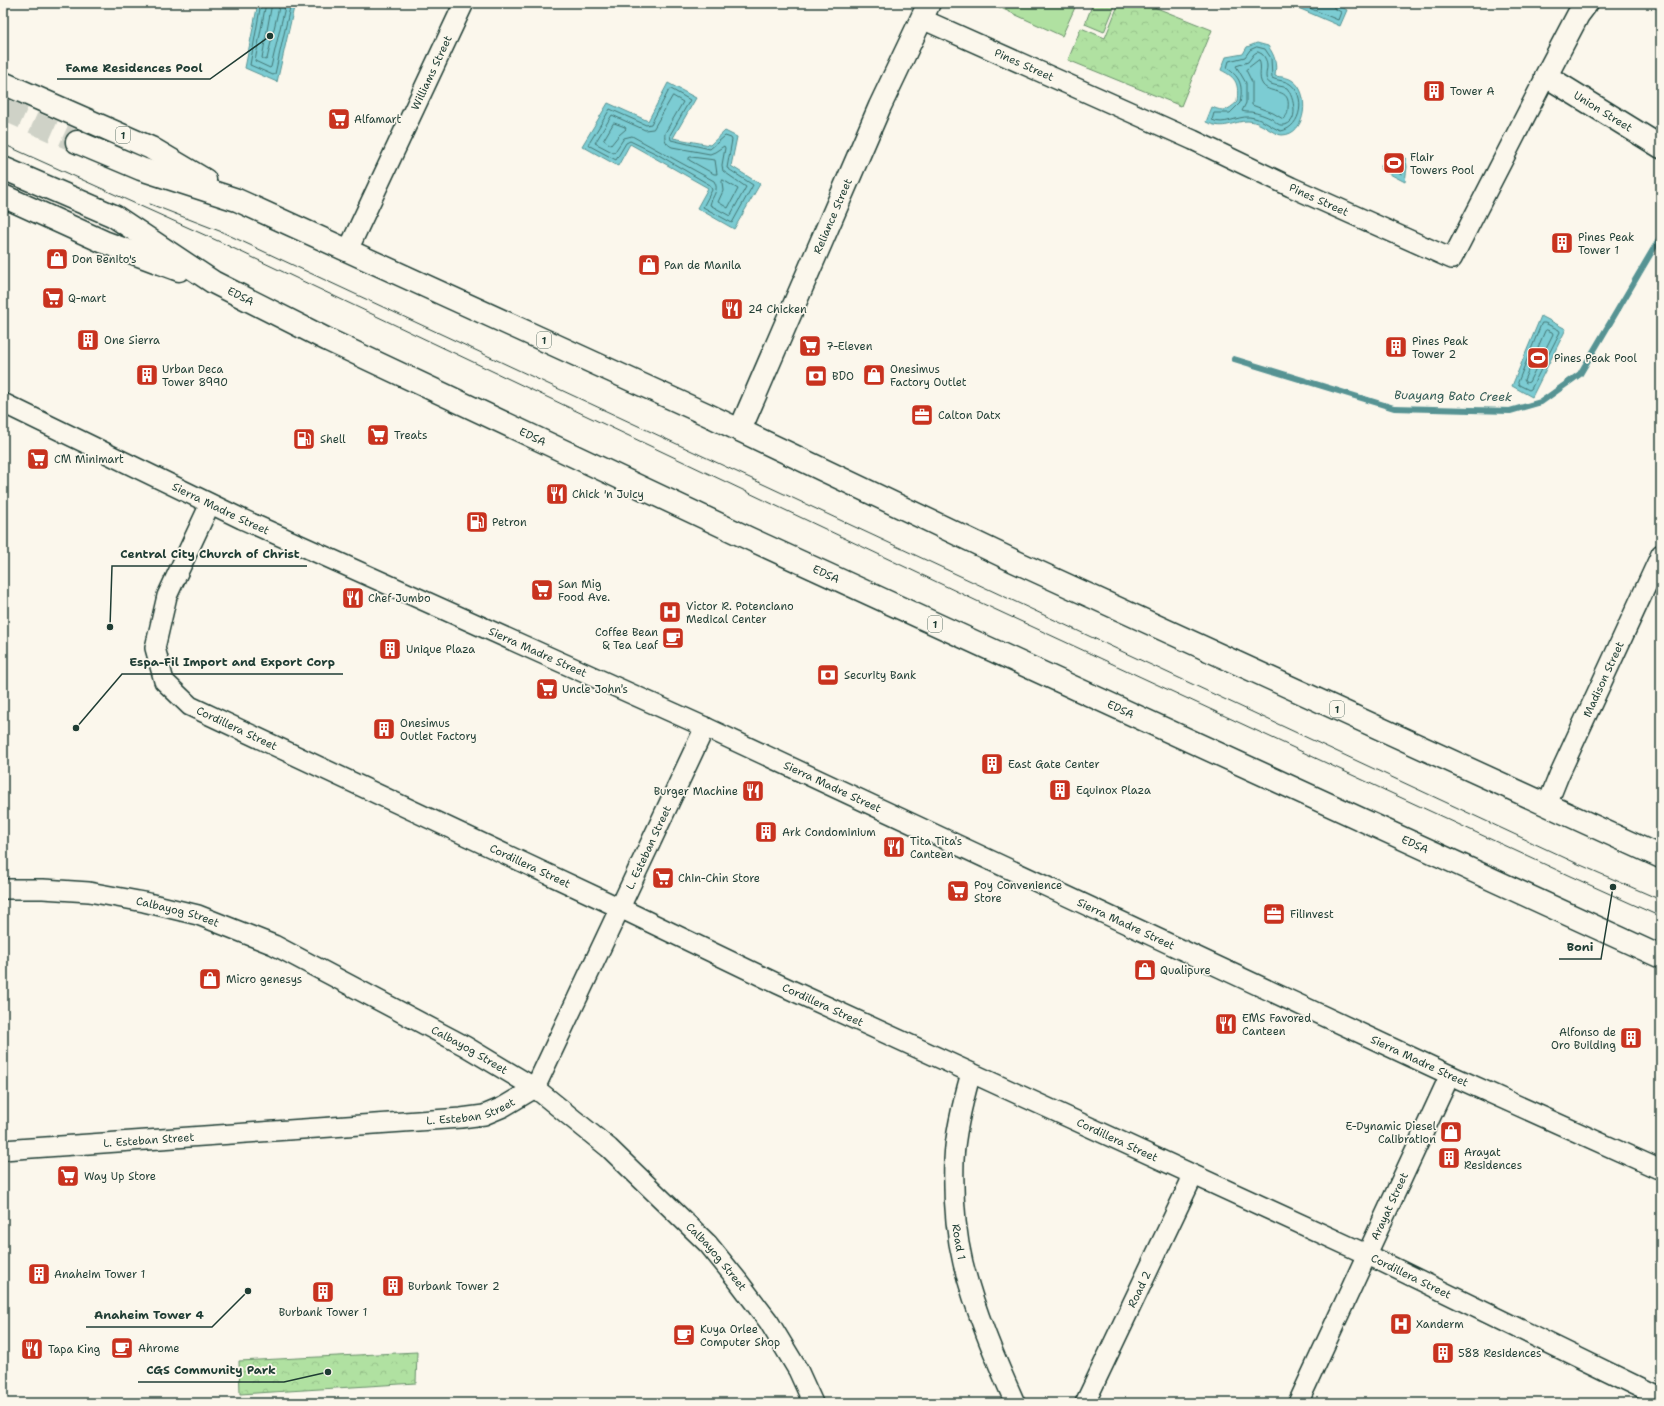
<svg xmlns="http://www.w3.org/2000/svg" width="1664" height="1406" font-family="'Shantell Sans',sans-serif">
  <defs>
    <pattern id="forest-crowns" width="20" height="18" patternUnits="userSpaceOnUse"><rect width="20" height="18" fill="#b0e1a1"/><path d="M2 6a3 3 0 1 1 6 0M12 15a3 3 0 1 1 6 0" fill="none" stroke="#97c28b"/></pattern>
  </defs>
  <rect width="100%" height="100%" fill="#fbf7ec"/>
  <filter id="ink" filterUnits="userSpaceOnUse"><feTurbulence type="fractalNoise" baseFrequency=".025" numOctaves="2"/><feDisplacementMap in="SourceGraphic" scale="8" xChannelSelector="R" yChannelSelector="G"/><feConvolveMatrix kernelMatrix="1 2 1 2 8 2 1 2 1" color-interpolation-filters="sRGB"/></filter>
  <g filter="url(#ink)">
    <path fill="url(#forest-crowns)" stroke="#688f6a" d="M1093,3H1116L1104,32L1085,24Z
      M1119,3H1144L1212,30L1181,106L1068,60L1081,28L1105,38Z
      M417,1352L416,1383L240,1394L239,1361Z"/>
    <path fill="#b0e1a1" stroke="#688f6a" d="M990,3H1077L1062,36Z"/>
    <path fill="#7bccd3" stroke="#569393" d="M258,3H295L277,82L245,68Z
      M1297,3H1334L1347,10L1340,26L1296,7Z
      M1257,43L1268,46C1275,56 1277,63 1275,76C1281,77 1288,77 1293,81C1310,92 1307,135 1282,135C1273,135 1261,121 1248,121C1232,121 1225,131 1206,122L1212,107C1224,112 1227,111 1237,102C1239,84 1237,78 1221,70L1226,57L1243,54L1247,47Z
      M668,83L696,98L673,138L710,145L725,131L737,137L731,166L760,184L734,229L697,208L708,188L630,144L618,166L582,146L608,103L648,121Z
      M1387,152L1401,155L1406,159L1407,167L1405,182L1380,169Z
      M1541,316L1566,329L1532,397L1512,386Z"/>
    <g fill="none" stroke-linecap="round" stroke-linejoin="round">
      <path stroke="#447674" stroke-width="1" d="M261,3L250,65L273,75L275,74L291,3
        M266,3L255,61L270,68L271,67L286,3
        M272,3L262,58L265,60L267,59L280,3
        M1301,3L1302,5L1338,20L1341,12L1334,8L1333,3
        M1257,47L1265,49L1271,58L1272,78C1278,81 1284,80 1290,84C1306,95 1302,127 1281,131C1270,127 1262,118 1249,117C1237,116 1224,126 1212,120L1214,113H1230L1240,103C1243,86 1241,78 1227,68L1229,61L1245,57L1250,50Z
        M1258,52L1262,54C1265,57 1267,61 1267,66C1267,72 1263,80 1271,84C1276,86 1282,86 1287,88C1294,97 1300,124 1283,125C1278,126 1275,121 1272,119C1266,116 1258,113 1251,112C1247,112 1245,112 1242,111L1246,103V83L1236,66L1248,62L1254,54Z
        M1259,60C1263,68 1257,77 1263,85C1271,95 1291,87 1288,108C1288,113 1287,116 1283,119L1273,113L1252,105V82L1246,70Z
        M671,89L690,100L670,135L671,140L710,149L725,136L731,138L732,140L727,168L753,185L732,223L703,207L712,190L710,185L657,154L630,141L626,143L616,160L588,145L610,109L646,125L651,124L669,90Z
        M673,96L683,102L665,133C664,140 666,144 672,147L710,154L715,152L724,146L725,148L722,165L723,171L746,187L730,216L710,205C712,196 720,190 714,181L632,136L624,138L614,153L595,143L612,115L645,130L653,129Z
        M614,123L625,127L626,129L619,135L611,145L604,140Z
        M691,157L715,160L717,174H714L689,160V158Z
        M1390,157L1402,161L1403,168L1402,174L1386,167Z
        M723,180L738,189L728,208L718,202L723,191L722,182Z
        M1542,323H1545L1559,330L1560,332L1531,389L1529,390L1519,385L1518,383Z
        M1547,330L1552,332L1553,334L1529,382L1526,383L1524,380L1545,331Z"/>
      <path stroke="#569393" stroke-width="6" d="M1234,359L1394,408L1510,411L1541,402L1580,374L1661,236"/>
      <path stroke="#cfd2c7" stroke-width="22" stroke-dasharray="22 11" stroke-linecap="butt" d="M3,109L77,142"/>
      <g stroke="#1f3d34" stroke-width="22">
        <g id="minor">
          <path id="s1" d="M922,19L1193,140L1291,187L1452,259L1546,76"/>
          <path id="s2" d="M348,250L464,3"/>
          <path id="s3" d="M3,403L242,519L705,727L1450,1075L1661,1170"/>
          <path id="s4" d="M210,504L167,596L155,648L164,681L190,706L620,908L778,984L1366,1254L1661,1398"/>
          <path id="s5" d="M1547,805L1559,775L1661,554"/>
          <path id="s6" d="M3,889H43L89,892L144,902L198,915L274,945L465,1046L535,1088L609,1148L708,1244L738,1281L769,1322L798,1370L813,1403"/>
          <path id="s7" d="M971,1073C963,1101 955,1132 954,1160C953,1194 955,1230 963,1263C975,1311 995,1358 1015,1403"/>
          <path id="s8" d="M3,1150L461,1118L484,1115L503,1107L535,1088L705,727"/>
          <path id="s9" d="M1085,1403L1193,1176"/>
          <path id="s10" d="M1298,1403L1450,1075"/>
        </g>
      </g>
      <g stroke="#1f3d34" stroke-width="25">
        <g id="tertiary">
          <path id="s11" d="M740,430L880,106L929,3"/>
        </g>
      </g>
      <g stroke="#1f3d34" stroke-width="25">
        <g id="secondary">
          <path id="s12" d="M1587,3L1578,15L1546,76L1661,147"/>
        </g>
      </g>
      <g stroke="#1f3d34" stroke-width="25">
        <g id="trunk">
          <path d="M3,83L151,148L205,180"/>
          <path d="M77,142L141,169L237,200L706,414L1014,561L1661,857"/>
          <path id="s13" d="M3,168L114,216L213,282L328,340L748,538L1661,957"/>
          <path d="M3,196L104,242L179,270"/>
        </g>
      </g>
      <use href="#minor" stroke="#fbf7ec" stroke-width="19"/>
      <use href="#tertiary" stroke="#fbf7ec" stroke-width="22"/>
      <use href="#secondary" stroke="#fbf7ec" stroke-width="22"/>
      <use href="#trunk" stroke="#fbf7ec" stroke-width="22"/>
      <path stroke="#1f3d34" stroke-width="1" d="M3,144L218,241L979,602L1570,876L1661,917
        M150,204L222,232L1576,863L1661,900"/>
    </g>
  </g>
  <defs>
    <g id="building-square" transform="scale(1.15)"><rect x="-9" y="-9" width="18" height="18" rx="4" fill="#c8321e" stroke="#fbf7ec"/><path d="M-4-6H4V6H1V3H-1V6H-4ZM-2.5-4.3h1.7v1.8h-1.7ZM.8-4.3h1.7v1.8H.8ZM-2.5-1h1.7V.8h-1.7ZM.8-1h1.7V.8H.8Z" fill="#fff"/></g>
    <g id="supermarket-square" transform="scale(1.15)"><rect x="-9" y="-9" width="18" height="18" rx="4" fill="#c8321e" stroke="#fbf7ec"/><path d="M-6-5.5h2.5l.6 2H6L4.5 2H-2.5L-4.4-4H-6ZM-1.5 3.2a1.3 1.3 0 1 0 .1 0ZM3 3.2a1.3 1.3 0 1 0 .1 0Z" fill="#fff"/></g>
    <g id="stadium-square" transform="scale(1.15)"><rect x="-9" y="-9" width="18" height="18" rx="4" fill="#c8321e" stroke="#fbf7ec"/><path d="M0-5a6.5 5 0 1 0 0 10a6.5 5 0 1 0 0-10ZM-3.5-1.8h7v3.6h-7Z" fill="#fff"/></g>
    <g id="shop-square" transform="scale(1.15)"><rect x="-9" y="-9" width="18" height="18" rx="4" fill="#c8321e" stroke="#fbf7ec"/><path d="M-5-2.5h2.3a2.7 3.5 0 0 1 5.4 0H5L5.5 6h-11ZM-1.5-2.5h3a1.5 2.3 0 0 0-3 0Z" fill="#fff"/></g>
    <g id="restaurant-square" transform="scale(1.15)"><rect x="-9" y="-9" width="18" height="18" rx="4" fill="#c8321e" stroke="#fbf7ec"/><path d="M-5-6h1v4h1v-4h1v4h1v-4h1v5L-1.5 .5V6h-2V.5L-5-1ZM5-6V6H3V1.5H1.5Q1.5-4 5-6Z" fill="#fff"/></g>
    <g id="bank-square" transform="scale(1.15)"><rect x="-9" y="-9" width="18" height="18" rx="4" fill="#c8321e" stroke="#fbf7ec"/><path d="M-6-4H6V4H-6ZM0-2.3a2.3 2.3 0 1 0 0 4.6a2.3 2.3 0 1 0 0-4.6Z" fill="#fff"/></g>
    <g id="office-square" transform="scale(1.15)"><rect x="-9" y="-9" width="18" height="18" rx="4" fill="#c8321e" stroke="#fbf7ec"/><path d="M-6-3h4V-5.5h4V-3h4V5H-6ZM-1-4.5V-3h2v-1.5ZM-6 0V1H6V0Z" fill="#fff"/></g>
    <g id="fuel-square" transform="scale(1.15)"><rect x="-9" y="-9" width="18" height="18" rx="4" fill="#c8321e" stroke="#fbf7ec"/><path d="M-5.5-6h7V0h2V4h1.3V-2.5L3-4.5l.8-.8L6-3V5H2.5V1h-1V6h-7ZM-4.2-4.7v3.2H.2V-4.7Z" fill="#fff"/></g>
    <g id="hospital-square" transform="scale(1.15)"><rect x="-9" y="-9" width="18" height="18" rx="4" fill="#c8321e" stroke="#fbf7ec"/><path d="M-5-5h3v3.5h4V-5h3V5h-3V1.5h-4V5h-3Z" fill="#fff"/></g>
    <g id="cafe-square" transform="scale(1.15)"><rect x="-9" y="-9" width="18" height="18" rx="4" fill="#c8321e" stroke="#fbf7ec"/><path d="M-5.5-4.5H6V0H3Q3 3.5 0 3.5H-2.5Q-5.5 3.5-5.5 0ZM3-3.2v2h1.7v-2ZM-6 4.5H4V6H-6Z" fill="#fff"/></g>
  </defs>
  <g fill-rule="evenodd">
    <use href="#building-square" x="1434" y="91"/>
    <use href="#supermarket-square" x="339" y="119"/>
    <use href="#stadium-square" x="1394" y="163"/>
    <use href="#building-square" x="1562" y="243"/>
    <use href="#shop-square" x="57" y="259"/>
    <use href="#shop-square" x="649" y="265"/>
    <use href="#supermarket-square" x="53" y="298"/>
    <use href="#restaurant-square" x="732" y="309"/>
    <use href="#building-square" x="88" y="340"/>
    <use href="#supermarket-square" x="810" y="346"/>
    <use href="#building-square" x="1396" y="347"/>
    <use href="#stadium-square" x="1538" y="358"/>
    <use href="#building-square" x="147" y="375"/>
    <use href="#shop-square" x="874" y="375"/>
    <use href="#bank-square" x="816" y="376"/>
    <use href="#office-square" x="922" y="415"/>
    <use href="#supermarket-square" x="378" y="435"/>
    <use href="#fuel-square" x="304" y="439"/>
    <use href="#supermarket-square" x="38" y="459"/>
    <use href="#restaurant-square" x="557" y="494"/>
    <use href="#fuel-square" x="477" y="522"/>
    <use href="#supermarket-square" x="542" y="590"/>
    <use href="#restaurant-square" x="353" y="598"/>
    <use href="#hospital-square" x="670" y="612"/>
    <use href="#cafe-square" x="673" y="638"/>
    <use href="#building-square" x="390" y="649"/>
    <use href="#bank-square" x="828" y="675"/>
    <use href="#supermarket-square" x="547" y="689"/>
    <use href="#building-square" x="384" y="729"/>
    <use href="#building-square" x="992" y="764"/>
    <use href="#building-square" x="1060" y="790"/>
    <use href="#restaurant-square" x="753" y="791"/>
    <use href="#building-square" x="766" y="832"/>
    <use href="#restaurant-square" x="894" y="847"/>
    <use href="#supermarket-square" x="663" y="878"/>
    <use href="#supermarket-square" x="958" y="891"/>
    <use href="#office-square" x="1274" y="914"/>
    <use href="#shop-square" x="1145" y="970"/>
    <use href="#shop-square" x="210" y="979"/>
    <use href="#restaurant-square" x="1226" y="1024"/>
    <use href="#building-square" x="1631" y="1038"/>
    <use href="#shop-square" x="1451" y="1132"/>
    <use href="#building-square" x="1449" y="1158"/>
    <use href="#supermarket-square" x="68" y="1176"/>
    <use href="#building-square" x="39" y="1274"/>
    <use href="#building-square" x="393" y="1286"/>
    <use href="#building-square" x="323" y="1292"/>
    <use href="#hospital-square" x="1401" y="1324"/>
    <use href="#cafe-square" x="684" y="1335"/>
    <use href="#cafe-square" x="122" y="1348"/>
    <use href="#restaurant-square" x="32" y="1349"/>
    <use href="#building-square" x="1443" y="1353"/>
  </g>
  <g text-anchor="middle" dominant-baseline="central" stroke-width="3.5" stroke-linejoin="round" paint-order="stroke">
    <g fill="#fbf7ec" stroke="#61756b" stroke-width="1">
      <rect x="116" y="127" width="14" height="16" rx="3"/>
      <rect x="537" y="332" width="14" height="16" rx="3"/>
      <rect x="928" y="616" width="14" height="16" rx="3"/>
      <rect x="1330" y="701" width="14" height="16" rx="3"/>
    </g>
    <g font-size="10" font-weight="bold" fill="#1f3d34">
      <text x="123" y="135">1</text>
      <text x="544" y="340">1</text>
      <text x="935" y="624">1</text>
      <text x="1337" y="709">1</text>
    </g>
    <g font-size="11" fill="#1f3d34" stroke="#fbf7ec">
      <text stroke="none"><textPath href="#s1" startOffset="112">Pines Street</textPath></text>
      <text stroke="none"><textPath href="#s2" startOffset="196">Williams Street</textPath></text>
      <text stroke="none"><textPath href="#s12" startOffset="151">Union Street</textPath></text>
      <text stroke="none"><textPath href="#s1" startOffset="436">Pines Street</textPath></text>
      <text stroke="none"><textPath href="#s11" startOffset="233">Reliance Street</textPath></text>
      <text stroke="none"><textPath href="#s13" startOffset="271">EDSA</textPath></text>
      <text stroke="none"><textPath href="#s13" startOffset="595">EDSA</textPath></text>
      <text stroke="none"><textPath href="#s3" startOffset="242">Sierra Madre Street</textPath></text>
      <text stroke="none"><textPath href="#s13" startOffset="919">EDSA</textPath></text>
      <text stroke="none"><textPath href="#s3" startOffset="590">Sierra Madre Street</textPath></text>
      <text stroke="none"><textPath href="#s5" startOffset="138">Madison Street</textPath></text>
      <text stroke="none"><textPath href="#s13" startOffset="1243">EDSA</textPath></text>
      <text stroke="none"><textPath href="#s4" startOffset="277">Cordillera Street</textPath></text>
      <text stroke="none"><textPath href="#s3" startOffset="914">Sierra Madre Street</textPath></text>
      <text stroke="none"><textPath href="#s13" startOffset="1567">EDSA</textPath></text>
      <text stroke="none"><textPath href="#s8" startOffset="806">L. Esteban Street</textPath></text>
      <text stroke="none"><textPath href="#s4" startOffset="601">Cordillera Street</textPath></text>
      <text stroke="none"><textPath href="#s6" startOffset="177">Calbayog Street</textPath></text>
      <text stroke="none"><textPath href="#s3" startOffset="1238">Sierra Madre Street</textPath></text>
      <text stroke="none"><textPath href="#s4" startOffset="925">Cordillera Street</textPath></text>
      <text stroke="none"><textPath href="#s6" startOffset="501">Calbayog Street</textPath></text>
      <text stroke="none"><textPath href="#s3" startOffset="1562">Sierra Madre Street</textPath></text>
      <text stroke="none"><textPath href="#s8" startOffset="470">L. Esteban Street</textPath></text>
      <text stroke="none"><textPath href="#s8" startOffset="146">L. Esteban Street</textPath></text>
      <text stroke="none"><textPath href="#s4" startOffset="1249">Cordillera Street</textPath></text>
      <text stroke="none"><textPath href="#s10" startOffset="217">Arayat Street</textPath></text>
      <text stroke="none"><textPath href="#s7" startOffset="171">Road 1</textPath></text>
      <text stroke="none"><textPath href="#s6" startOffset="825">Calbayog Street</textPath></text>
      <text stroke="none"><textPath href="#s4" startOffset="1573">Cordillera Street</textPath></text>
      <text stroke="none"><textPath href="#s9" startOffset="126">Road 2</textPath></text>
    </g>
    <g font-size="11" fill="#1f3d34" stroke="#fbf7ec" text-anchor="start">
      <text x="1450" y="91">Tower A</text>
      <text x="354" y="119">Alfamart</text>
      <text x="1410" y="157">Flair<tspan x="1410" dy="13">Towers Pool</tspan></text>
      <text x="1578" y="237">Pines Peak<tspan x="1578" dy="13">Tower 1</tspan></text>
      <text x="72" y="259">Don Benito's</text>
      <text x="664" y="265">Pan de Manila</text>
      <text x="68" y="298">Q-mart</text>
      <text x="748" y="309">24 Chicken</text>
      <text x="104" y="340">One Sierra</text>
      <text x="1412" y="341">Pines Peak<tspan x="1412" dy="13">Tower 2</tspan></text>
      <text x="826" y="346">7-Eleven</text>
      <text x="1554" y="358">Pines Peak Pool</text>
      <text x="162" y="369">Urban Deca<tspan x="162" dy="13">Tower 8990</tspan></text>
      <text x="890" y="369">Onesimus<tspan x="890" dy="13">Factory Outlet</tspan></text>
      <text x="832" y="376">BDO</text>
      <text x="938" y="415">Calton Datx</text>
      <text x="394" y="435">Treats</text>
      <text x="320" y="439">Shell</text>
      <text x="54" y="459">CM Minimart</text>
      <text x="572" y="494">Chick 'n Juicy</text>
      <text x="492" y="522">Petron</text>
      <text x="558" y="584">San Mig<tspan x="558" dy="13">Food Ave.</tspan></text>
      <text x="368" y="598">Chef Jumbo</text>
      <text x="686" y="606">Victor R. Potenciano<tspan x="686" dy="13">Medical Center</tspan></text>
      <text x="658" y="632" text-anchor="end">Coffee Bean<tspan x="658" dy="13">&amp; Tea Leaf</tspan></text>
      <text x="406" y="649">Unique Plaza</text>
      <text x="844" y="675">Security Bank</text>
      <text x="562" y="689">Uncle John's</text>
      <text x="400" y="723">Onesimus<tspan x="400" dy="13">Outlet Factory</tspan></text>
      <text x="1008" y="764">East Gate Center</text>
      <text x="1076" y="790">Equinox Plaza</text>
      <text x="738" y="791" text-anchor="end">Burger Machine</text>
      <text x="782" y="832">Ark Condominium</text>
      <text x="910" y="841">Tita Tita's<tspan x="910" dy="13">Canteen</tspan></text>
      <text x="678" y="878">Chin-Chin Store</text>
      <text x="974" y="885">Poy Convenience<tspan x="974" dy="13">Store</tspan></text>
      <text x="1290" y="914">Filinvest</text>
      <text x="1160" y="970">Qualipure</text>
      <text x="226" y="979">Micro genesys</text>
      <text x="1242" y="1018">EMS Favored<tspan x="1242" dy="13">Canteen</tspan></text>
      <text x="1616" y="1032" text-anchor="end">Alfonso de<tspan x="1616" dy="13">Oro Building</tspan></text>
      <text x="1436" y="1126" text-anchor="end">E-Dynamic Diesel<tspan x="1436" dy="13">Calibration</tspan></text>
      <text x="1464" y="1152">Arayat<tspan x="1464" dy="13">Residences</tspan></text>
      <text x="84" y="1176">Way Up Store</text>
      <text x="54" y="1274">Anaheim Tower 1</text>
      <text x="408" y="1286">Burbank Tower 2</text>
      <text x="323" y="1312" text-anchor="middle">Burbank Tower 1</text>
      <text x="1416" y="1324">Xanderm</text>
      <text x="700" y="1329">Kuya Orlee<tspan x="700" dy="13">Computer Shop</tspan></text>
      <text x="138" y="1348">Ahrome</text>
      <text x="48" y="1349">Tapa King</text>
      <text x="1458" y="1353">588 Residences</text>
    </g>
    <g font-size="12" font-style="italic" fill="#315a54" stroke="#fbf7ec">
      <text transform="translate(1453 396) rotate(1)">Buayang Bato Creek</text>
    </g>
  </g>
  <path fill="none" stroke="#1f3d34" stroke-width="1.5" d="M270 36L210 79H57M110 627L112 566H307M76 728L122 674H343M1613 887L1601 959H1559M248 1291L212 1327H86M328 1372L284 1382H138"/>
  <g fill="#1f3d34" stroke="#fbf7ec" stroke-width="1.5">
    <circle cx="270" cy="36" r="4"/>
    <circle cx="110" cy="627" r="4"/>
    <circle cx="76" cy="728" r="4"/>
    <circle cx="1613" cy="887" r="4"/>
    <circle cx="248" cy="1291" r="4"/>
    <circle cx="328" cy="1372" r="4"/>
  </g>
  <g font-size="12" text-anchor="middle" font-weight="bold" fill="#1f3d34" stroke="#fbf7ec" stroke-width="3.5" stroke-linejoin="round" paint-order="stroke">
    <text x="134" y="72">Fame Residences Pool</text>
    <text x="210" y="558">Central City Church of Christ</text>
    <text x="232" y="666">Espa-Fil Import and Export Corp</text>
    <text x="1580" y="951">Boni</text>
    <text x="149" y="1319">Anaheim Tower 4</text>
    <text x="211" y="1374">CGS Community Park</text>
  </g>
  <rect width="1664" height="1406" fill="none" stroke="#fbf7ec" stroke-width="16"/>
  <rect x="8" y="8" width="1648" height="1390" fill="none" stroke="#1f3d34" stroke-width="1.5" filter="url(#ink)"/>
</svg>
